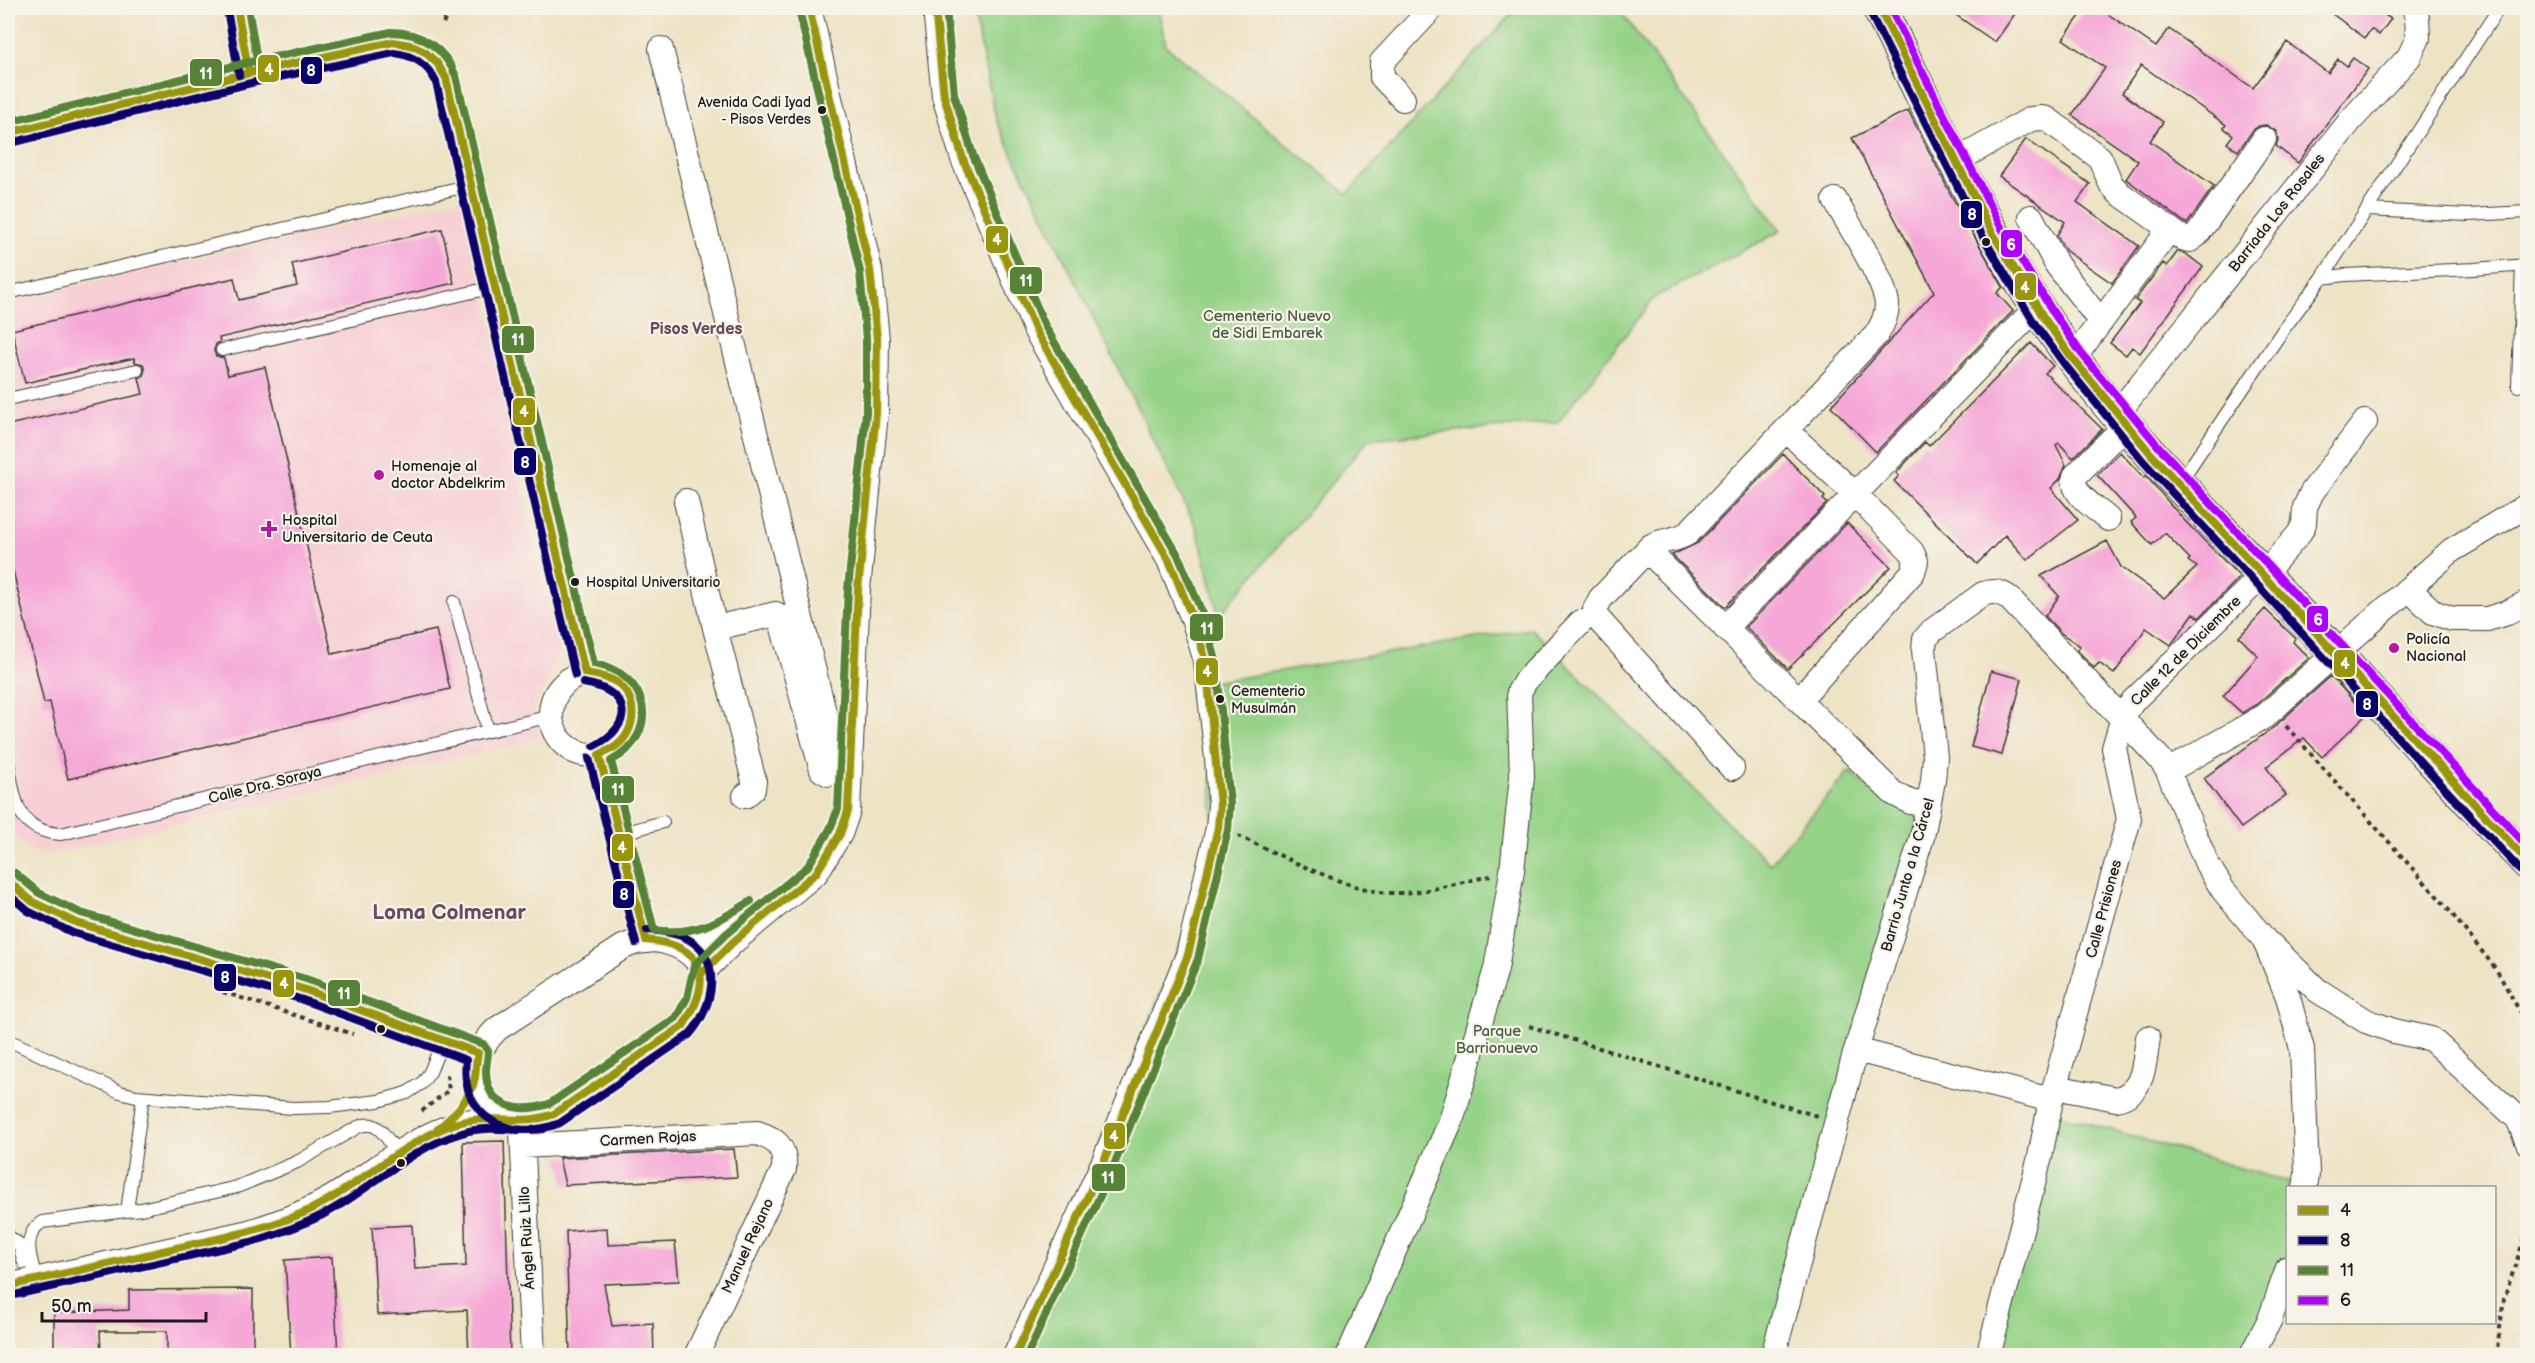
<svg xmlns="http://www.w3.org/2000/svg" width="2535" height="1363" font-family="'Balsamiq Sans',sans-serif">
  <rect width="100%" height="100%" fill="#f7f3e8"/>
  <filter id="ink" filterUnits="userSpaceOnUse"><feTurbulence type="fractalNoise" baseFrequency=".0167" numOctaves="2"/><feDisplacementMap in="SourceGraphic" scale="12" xChannelSelector="R" yChannelSelector="G"/><feConvolveMatrix kernelMatrix="1 2 1 2 8 2 1 2 1" color-interpolation-filters="sRGB"/></filter>
  <filter id="wash" filterUnits="userSpaceOnUse"><feTurbulence type="fractalNoise" baseFrequency=".008" numOctaves="4" result="noise"/><feDisplacementMap in="SourceGraphic" scale="24" xChannelSelector="R" yChannelSelector="G"/><feGaussianBlur stdDeviation="1.35" result="paint"/><feColorMatrix in="noise" values="0 0 0 0 0 0 0 0 0 0 0 0 0 0 0 0 0 1.4 0 .05"/><feComposite in="paint" operator="in"/></filter>
  <g filter="url(#wash)">
    <rect width="100%" height="100%" fill="#ede3c5"/>
    <path fill="#f7cfd4" d="M462,199L509,405L504,407L557,651L556,665L533,708L540,739L49,854L33,852L14,835L8,815V301Z"/>
    <path fill="#96d388" stroke="#597852" stroke-width="1.5" d="M973,8H1158L1166,46L1347,194L1517,8H1618L1781,231L1655,297L1558,422L1369,439L1219,616L1197,529L996,120Z
      M1531,629L1770,864L1849,771L1880,797L1924,801L1766,1355L1014,1356L1214,861L1208,683Z
      M2034,1107L2305,1187L2288,1188L2287,1271L2253,1355L1984,1356L2041,1130Z"/>
    <g id="blocks">
      <path fill="#f6a8d8" d="M1946,8H2019L1995,42Z
        M2086,8H2099L2156,47L2169,29L2253,88L2287,42L2328,73L2338,59L2347,66L2353,58L2368,69L2298,163L2276,146L2278,140L2277,132L2266,125L2259,126L2253,130L2238,151L2227,143L2233,135L2224,128L2226,125L2141,65L2122,93L2163,122L2150,141L2214,186L2187,224L2126,179L2138,161L2072,115L2105,68L2063,39Z
        M2324,8H2374L2391,19L2379,35L2371,29L2365,38Z
        M1908,110L1952,197L2003,287L1997,293L2013,311L1876,452L1831,406L1934,292L1852,138Z
        M2026,139L2090,184L2077,202L2139,246L2112,283L2066,251L2057,235L2065,222L1999,176Z
        M442,229L454,283L219,338L220,342L216,344L214,351L216,356L224,358L228,375L265,367L332,654L436,630L450,689L68,779L50,702L44,703L8,549V425L143,394L139,378L143,376L145,369L143,364L135,362L134,358L25,383L12,330L234,278L239,300L297,286L292,264Z
        M2178,251L2186,254L2203,267L2140,353L2132,347L2126,355L2110,343L2140,303L2135,300L2163,263L2167,266Z
        M2031,343L2053,366L2045,373L2102,429L2073,458L2059,443L2056,445L2066,465L2060,479L2051,488L2078,520L2027,560L2005,535L1977,564L1894,481L1899,476L1896,473L1925,442L1929,446Z
        M2120,452L2144,478L2146,476L2184,520L2240,577L2199,618L2194,613L2171,645L2146,628L2114,674L2099,663L2094,668L2077,650L2080,646L2061,633L2045,616L2059,596L2041,576L2107,541L2121,567L2164,598L2197,567L2188,561L2190,559L2165,533L2152,545L2131,522L2136,518L2097,475Z
        M1783,454L1825,497L1823,499L1827,503L1725,607L1672,555L1698,543Z
        M1847,523L1891,567L1788,669L1746,627Z
        M2265,609L2295,638L2293,642L2309,658L2257,704L2242,713L2223,696L2258,656L2239,637Z
        M1991,671L2022,679L2002,755L1971,747Z
        M2331,676L2366,715L2322,757L2304,738L2266,767L2286,795L2241,828L2204,778L2274,727Z
        M504,1141L510,1356H469L467,1310L377,1315L372,1227L412,1225L415,1269L466,1266L463,1142Z
        M734,1149L737,1177L565,1185L559,1158Z
        M607,1228L608,1245L675,1242L679,1281L604,1284L612,1326L653,1323L654,1356H570L566,1231Z
        M332,1257L338,1353L291,1356L285,1260Z
        M253,1289V1356H167V1331H100L101,1356H54V1313L129,1310V1290Z"/>
    </g>
  </g>
  <g filter="url(#ink)">
    <use href="#blocks" fill-opacity="0" stroke="#3b3a35" stroke-width="1.5"/>
    <g fill="none" stroke-linecap="round" stroke-linejoin="round">
      <g stroke="#3b3a35" stroke-width="14">
        <path id="lane" d="M2367,210L2468,215L2528,212
          M2322,278L2345,275L2474,269L2528,265
          M8,293L471,185
          M222,350L494,287
          M2518,386L2522,265
          M8,399L137,370
          M2180,482L2283,330L2322,278L2499,8
          M454,602L488,731
          M8,762C15,798 15,831 61,834L551,716
          M619,834L663,822
          M8,1040L120,1092L136,1096L294,1108L329,1107L378,1101L407,1093L422,1083L430,1072L443,1040
          M127,1211L143,1097
          M8,1236L19,1244L24,1263
          M36,1278C31,1259 21,1236 42,1222L141,1209L237,1187L297,1162L358,1127C379,1117 387,1140 398,1154"/>
      </g>
      <g stroke="#3b3a35" stroke-width="26">
        <path id="street" d="M237,8L249,73
          M935,8L944,96L963,159L1036,331L1169,560L1193,619L1206,661L1217,758L1220,805L1218,828L1188,955L1104,1161L1015,1356
          M661,49L837,765L833,773L829,774L822,770L780,617L776,614L715,628
          M1403,99L1382,77V62L1432,8
          M8,133L249,73L393,42C418,43 436,55 446,78L585,673
          M1956,161L2031,119L2042,118L2047,119L2100,158L2111,184L2119,193L2182,238L2190,240L2197,235L2264,139
          M2031,217L2057,265L2101,322
          M2073,359L2170,229
          M2117,414L2351,120L2409,57L2418,38L2417,17L2414,8
          M1786,430L1855,494L1912,552L1916,561L1913,572L1799,700
          M686,501L715,628L754,781L753,789L745,796
          M2108,519C2096,508 2070,494 2075,476L2126,425
          M1647,550L1893,793L1910,802L1928,805
          M2409,589L2433,612L2452,619H2487L2507,613L2528,602
          M1725,628L2037,307
          M551 714a41 41 0 1 1 82 0a41 41 0 1 1-82 0Z
          M599,755L646,940
          M1732,768L1598,619L1595,609L1601,598L1651,546C1663,539 1677,541 1688,533L1876,335C1882,326 1887,316 1887,305C1886,281 1848,224 1835,200
          M2168,771L2265,716L2452,550L2528,505
          M8,881L33,902L77,923L303,989L478,1053
          M655,940C709,949 716,986 683,1026L554,1114C492,1140 447,1077 497,1029L623,947L636,942Z
          M670,943C701,939 718,934 745,917
          M2271,945L2317,990L2366,1021L2394,1031L2431,1039L2518,1119L2528,1143
          M702,973L733,942L816,873L840,834L848,811L858,589L876,413L877,339L870,270L809,8
          M1856,1050L2051,1100
          M2055,1087L2116,1099C2145,1093 2144,1063 2148,1038
          M522,1132L533,1356
          M523,1146L757,1133C776,1139 786,1147 784,1169L696,1356
          M8,1286L249,1232C278,1223 306,1213 333,1197C394,1160 432,1116 508,1118
          M1348,1356L1451,1121L1496,969L1512,871L1522,776L1519,692L1526,680L1581,622
          M1773,1356L1856,1050L1922,837L1933,781L1935,757L1924,650L1925,639L1932,631L1983,594C1994,590 2002,592 2010,599L2160,759L2168,771L2207,864L2223,890L2264,939L2288,997L2302,1049L2307,1174L2305,1188
          M1988,1356L2040,1157L2051,1100L2129,819L2114,748L2123,717L2133,701L2263,575L2299,534L2304,524L2305,507L2312,492L2365,422
          M2251,1356L2270,1319L2288,1268"/>
      </g>
      <g stroke="#3b3a35" stroke-width="35">
        <path id="primary" d="M1879,8C1939,127 1993,252 2073,359C2138,447 2216,522 2289,603C2369,689 2446,778 2528,863"/>
      </g>
      <path stroke="#3b3a35" stroke-width="4" stroke-dasharray="4.5 4.5" stroke-linecap="butt" d="M443,23L452,8
        M2286,726L2444,904L2496,969L2519,1010L2528,1019
        M1238,836C1279,854 1349,892 1392,893C1424,894 1459,882 1491,876
        M223,992L353,1034
        M1529,1026L1817,1116
        M422,1111L449,1090L447,1075
        M2496,1356L2504,1299L2528,1227"/>
      <use href="#lane" stroke="#fff" stroke-width="12"/>
      <use href="#street" stroke="#fff" stroke-width="24"/>
      <use href="#primary" stroke="#fff" stroke-width="33"/>
      <g stroke="#f7f3e8" stroke-width="12">
        <path id="bus-1" d="M237,8L249,73
          M935,8L944,96L963,159L1036,331L1169,560L1193,619L1206,661L1220,805L1218,828L1188,955L1104,1161L1015,1356
          M1879,8L1992,232L2044,318L2073,359L2151,454L2528,862
          M8,133L249,73L393,42L410,45L425,52L437,63L446,78L585,673
          M585,673C596,675 606,676 616,682C639,697 637,731 616,746C611,750 604,752 599,755
          M599,755L646,940
          M8,881L33,902L77,923L303,989L478,1053C476,1061 476,1069 475,1077C471,1099 453,1116 437,1130
          M702,973L733,942L816,873L840,834L848,811L858,589L876,413L877,339L870,270L809,8
          M8,1286C63,1274 117,1262 172,1249C216,1239 261,1231 303,1213C356,1189 397,1146 451,1125C486,1112 521,1127 554,1114L683,1026C714,979 706,945 646,940"/>
      </g>
      <g stroke="#f7f3e8" stroke-width="12">
        <path id="bus-2" d="M227,10L239,75
          M1870,13L1983,237L2035,324L2065,365L2143,461L2520,870
          M11,143L251,83L394,53C414,55 427,64 436,82L575,675
          M583,683C630,690 637,724 594,746
          M589,758L636,943
          M8,894L28,911L73,933L300,999L466,1060C459,1118 511,1143 560,1123L689,1035C714,1008 725,956 684,937C672,932 660,931 647,930
          M10,1296L251,1242C282,1233 313,1222 340,1205C380,1180 416,1146 462,1133C489,1124 516,1133 543,1129"/>
      </g>
      <g stroke="#f7f3e8" stroke-width="12">
        <path id="bus-3" d="M248,8L259,71
          M946,8L954,94L973,155L1045,326L1178,555L1203,615L1216,660L1230,804L1228,830L1198,959L1114,1165L1027,1356
          M8,122L246,63L391,32C421,32 444,48 456,76L594,664C649,672 662,734 611,761L654,930C695,936 718,922 751,901
          M15,873L39,893L81,913L306,979L483,1044L488,1051C488,1058 486,1064 486,1071C486,1109 521,1113 549,1104L676,1018L687,998L694,966L726,934L808,866L830,829L838,809L848,589L866,412V339L860,272L799,10"/>
      </g>
      <g stroke="#f7f3e8" stroke-width="12">
        <path id="bus-4" d="M1890,8L2001,227L2053,312L2081,353L2159,447L2528,847"/>
      </g>
      <use href="#bus-1" stroke="#99960d" stroke-width="8"/>
      <use href="#bus-2" stroke="#080369" stroke-width="8"/>
      <use href="#bus-3" stroke="#578336" stroke-width="8"/>
      <use href="#bus-4" stroke="#b000ff" stroke-width="8"/>
    </g>
  </g>
  <g fill="#1c1c1c" stroke="#f7f3e8" stroke-width="2">
    <circle cx="822" cy="110" r="5"/>
    <circle cx="1986" cy="242" r="5"/>
    <circle cx="575" cy="582" r="5"/>
    <circle cx="1220" cy="699" r="5"/>
    <circle cx="381" cy="1029" r="5"/>
    <circle cx="401" cy="1163" r="5"/>
  </g>
  <g fill="#b5179e" stroke="#f7f3e8" stroke-width="2">
    <circle cx="379" cy="475" r="6"/>
    <path d="M266 520h6v6h6v6h-6v6h-6v-6h-6v-6h6z"/>
    <circle cx="2394" cy="648" r="6"/>
  </g>
  <g text-anchor="middle" dominant-baseline="central" stroke-width="4.5" stroke-linejoin="round" paint-order="stroke">
    <g font-size="14" fill="#1c1c1c" stroke="#f7f3e8" text-anchor="start">
      <text x="811" y="102" text-anchor="end">Avenida Cadi Iyad<tspan x="811" dy="17">- Pisos Verdes</tspan></text>
      <text x="586" y="582">Hospital Universitario</text>
      <text x="1231" y="691">Cementerio<tspan x="1231" dy="17">Musulmán</tspan></text>
    </g>
    <g font-size="15" fill="#1c1c1c" stroke="#f7f3e8">
      <text transform="translate(2277 213) rotate(-52)">Barriada Los Rosales</text>
      <text transform="translate(2186 651) rotate(-45)">Calle 12 de Diciembre</text>
      <text transform="translate(265 785) rotate(-14)">Calle Dra. Soraya</text>
      <text transform="translate(1908 875) rotate(-74)">Barrio Junto a la Cárcel</text>
      <text transform="translate(2104 909) rotate(-75)">Calle Prisiones</text>
      <text transform="translate(648 1139) rotate(-3)">Carmen Rojas</text>
      <text transform="translate(527 1238) rotate(-93)">Ángel Ruiz Lillo</text>
      <text transform="translate(748 1246) rotate(-65)">Manuel Rejano</text>
    </g>
    <g font-size="15" fill="#475c42" stroke="#f7f3e8">
      <text x="1267" y="316">Cementerio Nuevo<tspan x="1267" dy="17">de Sidi Embarek</tspan></text>
      <text x="1497" y="1031">Parque<tspan x="1497" dy="17">Barrionuevo</tspan></text>
    </g>
    <g font-size="15" fill="#1c1c1c" stroke="#f7f3e8" text-anchor="start">
      <text x="391" y="466">Homenaje al<tspan x="391" dy="17">doctor Abdelkrim</tspan></text>
      <text x="282" y="520">Hospital<tspan x="282" dy="17">Universitario de Ceuta</tspan></text>
      <text x="2406" y="639">Policía<tspan x="2406" dy="17">Nacional</tspan></text>
    </g>
    <g font-size="16" font-weight="bold" fill="#684d5e" stroke="#f7f3e8">
      <text x="696" y="329">Pisos Verdes</text>
    </g>
    <g font-size="21" font-weight="bold" fill="#684d5e" stroke="#f7f3e8">
      <text x="449" y="912">Loma Colmenar</text>
    </g>
  </g>
  <g stroke="#f7f3e8" stroke-width="2">
    <rect x="257" y="54" width="23" height="29" rx="6" fill="#99960d"/>
    <rect x="300" y="56" width="23" height="29" rx="6" fill="#080369"/>
    <rect x="189" y="58" width="34" height="29" rx="6" fill="#578336"/>
    <rect x="1960" y="200" width="23" height="29" rx="6" fill="#080369"/>
    <rect x="985" y="225" width="24" height="29" rx="6" fill="#99960d"/>
    <rect x="2000" y="229" width="23" height="29" rx="6" fill="#b000ff"/>
    <rect x="1009" y="266" width="34" height="29" rx="6" fill="#578336"/>
    <rect x="2014" y="272" width="23" height="29" rx="6" fill="#99960d"/>
    <rect x="501" y="325" width="34" height="29" rx="6" fill="#578336"/>
    <rect x="512" y="397" width="24" height="29" rx="6" fill="#99960d"/>
    <rect x="513" y="447" width="24" height="29" rx="6" fill="#080369"/>
    <rect x="2306" y="605" width="23" height="28" rx="6" fill="#b000ff"/>
    <rect x="1189" y="613" width="35" height="29" rx="6" fill="#578336"/>
    <rect x="2333" y="649" width="23" height="29" rx="6" fill="#99960d"/>
    <rect x="1195" y="657" width="24" height="29" rx="6" fill="#99960d"/>
    <rect x="2355" y="690" width="24" height="28" rx="6" fill="#080369"/>
    <rect x="601" y="775" width="34" height="29" rx="6" fill="#578336"/>
    <rect x="611" y="833" width="23" height="29" rx="6" fill="#99960d"/>
    <rect x="612" y="880" width="23" height="29" rx="6" fill="#080369"/>
    <rect x="213" y="963" width="24" height="29" rx="6" fill="#080369"/>
    <rect x="272" y="969" width="23" height="29" rx="6" fill="#99960d"/>
    <rect x="327" y="979" width="34" height="28" rx="6" fill="#578336"/>
    <rect x="1103" y="1122" width="23" height="28" rx="6" fill="#99960d"/>
    <rect x="1091" y="1163" width="35" height="29" rx="6" fill="#578336"/>
  </g>
  <g font-size="16" text-anchor="middle" font-weight="bold" fill="#fff">
    <text x="269" y="75">4</text>
    <text x="311" y="76">8</text>
    <text x="206" y="79">11</text>
    <text x="1972" y="220">8</text>
    <text x="997" y="245">4</text>
    <text x="2011" y="250">6</text>
    <text x="1026" y="286">11</text>
    <text x="2025" y="293">4</text>
    <text x="518" y="345">11</text>
    <text x="524" y="417">4</text>
    <text x="525" y="468">8</text>
    <text x="2318" y="625">6</text>
    <text x="1207" y="634">11</text>
    <text x="2345" y="669">4</text>
    <text x="1207" y="677">4</text>
    <text x="2367" y="710">8</text>
    <text x="618" y="795">11</text>
    <text x="622" y="853">4</text>
    <text x="624" y="900">8</text>
    <text x="225" y="983">8</text>
    <text x="284" y="989">4</text>
    <text x="344" y="999">11</text>
    <text x="1114" y="1142">4</text>
    <text x="1108" y="1183">11</text>
  </g>
  <rect width="2535" height="1363" fill="none" stroke="#f7f3e8" stroke-width="30"/>
  <rect x="2286" y="1186" width="210" height="138" fill="#f7f3e8" stroke="#9f9d96" stroke-width="1.5"/>
  <rect x="2298" y="1206" width="30" height="9" fill="#99960d" stroke="#9f9d96" stroke-width="1.5"/>
  <text x="2340" y="1216" font-size="18" fill="#1c1c1c">4</text>
  <rect x="2298" y="1236" width="30" height="9" fill="#080369" stroke="#9f9d96" stroke-width="1.5"/>
  <text x="2340" y="1246" font-size="18" fill="#1c1c1c">8</text>
  <rect x="2298" y="1266" width="30" height="9" fill="#578336" stroke="#9f9d96" stroke-width="1.5"/>
  <text x="2340" y="1276" font-size="18" fill="#1c1c1c">11</text>
  <rect x="2298" y="1296" width="30" height="9" fill="#b000ff" stroke="#9f9d96" stroke-width="1.5"/>
  <text x="2340" y="1306" font-size="18" fill="#1c1c1c">6</text>
  <path d="M42 1312v9h164v-9" fill="none" stroke="#1c1c1c" stroke-width="3"/>
  <text x="51" y="1312" font-size="18" fill="#1c1c1c" stroke="#f7f3e8" stroke-width="4.5" paint-order="stroke">50 m</text>
</svg>
